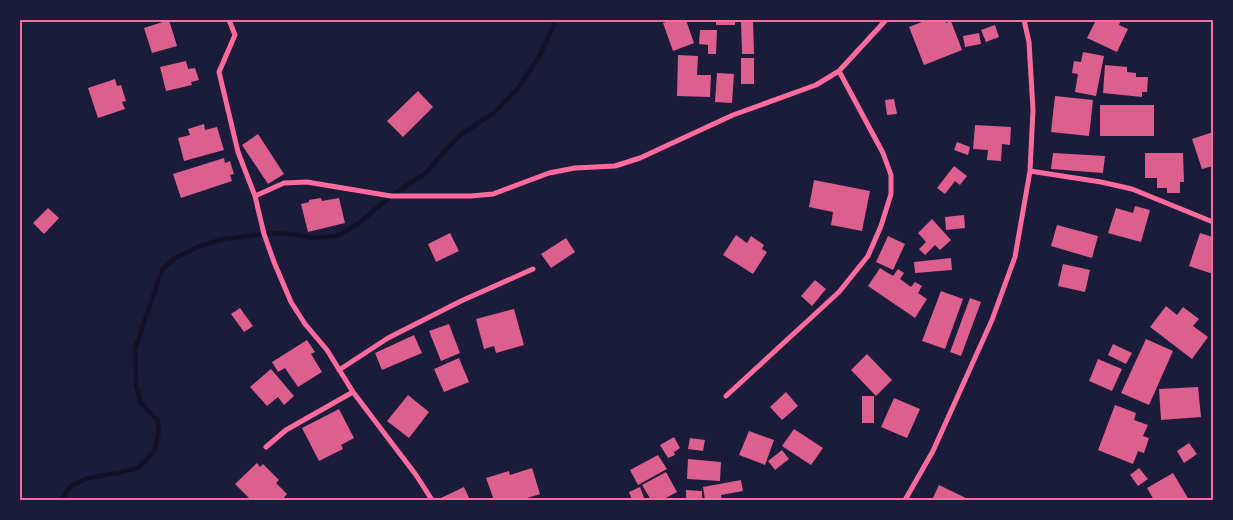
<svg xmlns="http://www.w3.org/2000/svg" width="1233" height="520" font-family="Arial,sans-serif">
  <rect width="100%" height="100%" fill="#1b1b3a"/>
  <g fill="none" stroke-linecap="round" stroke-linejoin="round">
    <path stroke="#12122b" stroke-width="4.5" d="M61,500L71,486L88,478L118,473L138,468L154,452L159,431L158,421L141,403L136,385L135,349L162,270L175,258L200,246L223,239L264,234L284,233L315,238L336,236L358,224L391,196L426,173L444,152L460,135L494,113L519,87L540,55L556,20"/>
  </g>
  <path fill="#dd5f8e" d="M169,20L177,46L152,53L144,28Z
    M672,20H686L694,43L673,51L663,23Z
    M716,20H735V25H716Z
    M741,20H753L754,54H742Z
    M927,20H945L946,23L951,21L962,50L924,65L909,27Z
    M1096,20H1121L1119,25L1128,29L1117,52L1087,38Z
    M995,25L999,37L986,42L981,30Z
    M700,30H717L716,54H708V45L699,44Z
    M979,33L981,44L965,47L963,36Z
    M1083,52L1104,56L1096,96L1075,92L1078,74L1072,73L1074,61L1081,62Z
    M678,55L698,56L697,75H711L710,97L677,96Z
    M741,58H754V84H741Z
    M186,61L188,69L195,68L199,80L191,82L192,85L166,91L160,67Z
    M1105,65L1127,67V72L1136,73V77H1148L1147,92H1142V97L1103,93Z
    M717,73L734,74L732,103L715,102Z
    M115,79L117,86L121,85L126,101L122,102L125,109L98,118L88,88Z
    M418,91L433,107L403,137L387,121Z
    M1055,96L1093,100L1089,136L1051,132Z
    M894,99L897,114L887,115L885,100Z
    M1100,105H1154V136H1100Z
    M204,124L205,130L217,127L224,150L184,161L178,138L190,135L188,129Z
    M975,125L1011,127L1010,145L1002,144L1001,161L987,160L988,150L973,149Z
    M1213,132V166L1202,169L1192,139Z
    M258,134L284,174L268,184L242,145Z
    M957,142L970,147L968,155L954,150Z
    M1053,153L1105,156L1103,173L1051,169Z
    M1145,153H1183L1184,182H1180V193H1167V188H1157V178H1145Z
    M224,158L225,163L230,161L234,174L230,175L232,181L181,198L173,174Z
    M954,166L967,176L960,185L955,181L945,194L937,188Z
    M814,180L870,191L862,231L831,225L833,212L809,207Z
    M321,198L322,201L339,198L345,223L308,232L301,204L309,202V200Z
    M1135,206L1150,210L1141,242L1108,233L1116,208L1133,213Z
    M48,208L59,218L44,234L33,223Z
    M964,215L965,228L946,230L945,217Z
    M932,219L951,240L940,250L935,245L925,255L919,249L926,242L918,233Z
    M1057,225L1098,236L1092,258L1051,246Z
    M450,233L459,251L436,262L428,244Z
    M1200,233L1213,237V274L1189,266Z
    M736,235L747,243L751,236L764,245L762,249L767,252L753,274L723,255Z
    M888,236L905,244L893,270L876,262Z
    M566,238L575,252L551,268L541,254Z
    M951,258L952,270L915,273L914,262Z
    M1063,264L1090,270L1085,292L1058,286Z
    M880,268L893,276L898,269L904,273L900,279L911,287L915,282L922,286L918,293L927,299L915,318L868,286Z
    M815,280L826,289L812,306L801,296Z
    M941,291L963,299L945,349L922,341Z
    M970,298L981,302L961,356L950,352Z
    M1166,306L1177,315L1183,307L1199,319L1193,326L1208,337L1192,359L1150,327Z
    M240,308L253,326L244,332L231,314Z
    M514,309L524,345L496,353L494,346L484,349L476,319Z
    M449,324L460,353L441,361L429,331Z
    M414,335L422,353L382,370L375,353Z
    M1146,339L1173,351L1149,405L1121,393Z
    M307,340L315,352L311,354L322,372L298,387L285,368L278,372L272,362Z
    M1113,344L1132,353L1126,364L1108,355Z
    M867,354L892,380L876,396L851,370Z
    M1211,357H1213V393H1211Z
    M459,358L469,382L444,392L434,369Z
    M1098,359L1122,369L1112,391L1089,381Z
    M271,369L294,396L284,405L278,397L267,406L250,387Z
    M1198,387L1201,417L1161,420L1159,389Z
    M786,392L798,406L782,420L770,407Z
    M408,395L429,412L409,438L387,421Z
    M862,396H874V423H862Z
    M894,398L920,409L907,438L881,427Z
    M1115,405L1136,413L1134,420L1148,425L1143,436L1149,438L1144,453L1138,451L1133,464L1098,450Z
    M339,409L354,438L341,445L343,449L319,461L302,428Z
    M794,429L823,448L811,465L782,446Z
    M749,431L774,440L765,465L739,455Z
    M674,437L680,448L674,452L675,455L668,458L660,445Z
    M690,438L705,440L703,451L688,449Z
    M1189,443L1197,454L1184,463L1177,451Z
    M782,450L789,459L775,470L768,461Z
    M658,455L667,469L638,485L630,470Z
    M688,459L721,462L720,481L687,479Z
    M257,463L260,467L263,464L279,480L276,483L287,494L282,500H251L235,484Z
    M532,468L540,494L521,500H494L486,478L509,471L510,475Z
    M1139,468L1148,479L1138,486L1130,475Z
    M666,472L677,492L662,500H651L642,485Z
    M1173,473L1189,500H1154L1147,488Z
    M741,480L743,491L721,495L722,500H705L703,487Z
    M939,485L970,500H932Z
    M464,487L470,500H442L441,498Z
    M640,487L645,500H632L629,492Z
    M686,490L702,491V500H686Z"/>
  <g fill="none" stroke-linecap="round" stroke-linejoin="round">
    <path stroke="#ff6b9d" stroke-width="5" d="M229,20L235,35L219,72L238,152L255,196L264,234L274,262L291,302L305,324L327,350L353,392L416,475L432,500
      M1030,171L1101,182L1132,189L1213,222
      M255,196L284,183L307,182L391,196H471L493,194L549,173L575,168L615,166L640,158L733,115L816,85L839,71L886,20
      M339,370L388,338L461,301L533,269
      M726,396L839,292L868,256L881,226L891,194V175L883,153L839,71
      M266,447L286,430L353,392
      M905,500L933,451L992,320L1015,257L1030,171L1033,110L1029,42L1024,20"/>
  </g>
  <rect width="1233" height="520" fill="none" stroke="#1b1b3a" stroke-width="42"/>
  <rect x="21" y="21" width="1191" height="478" fill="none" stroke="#ff6b9d" stroke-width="2"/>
</svg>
